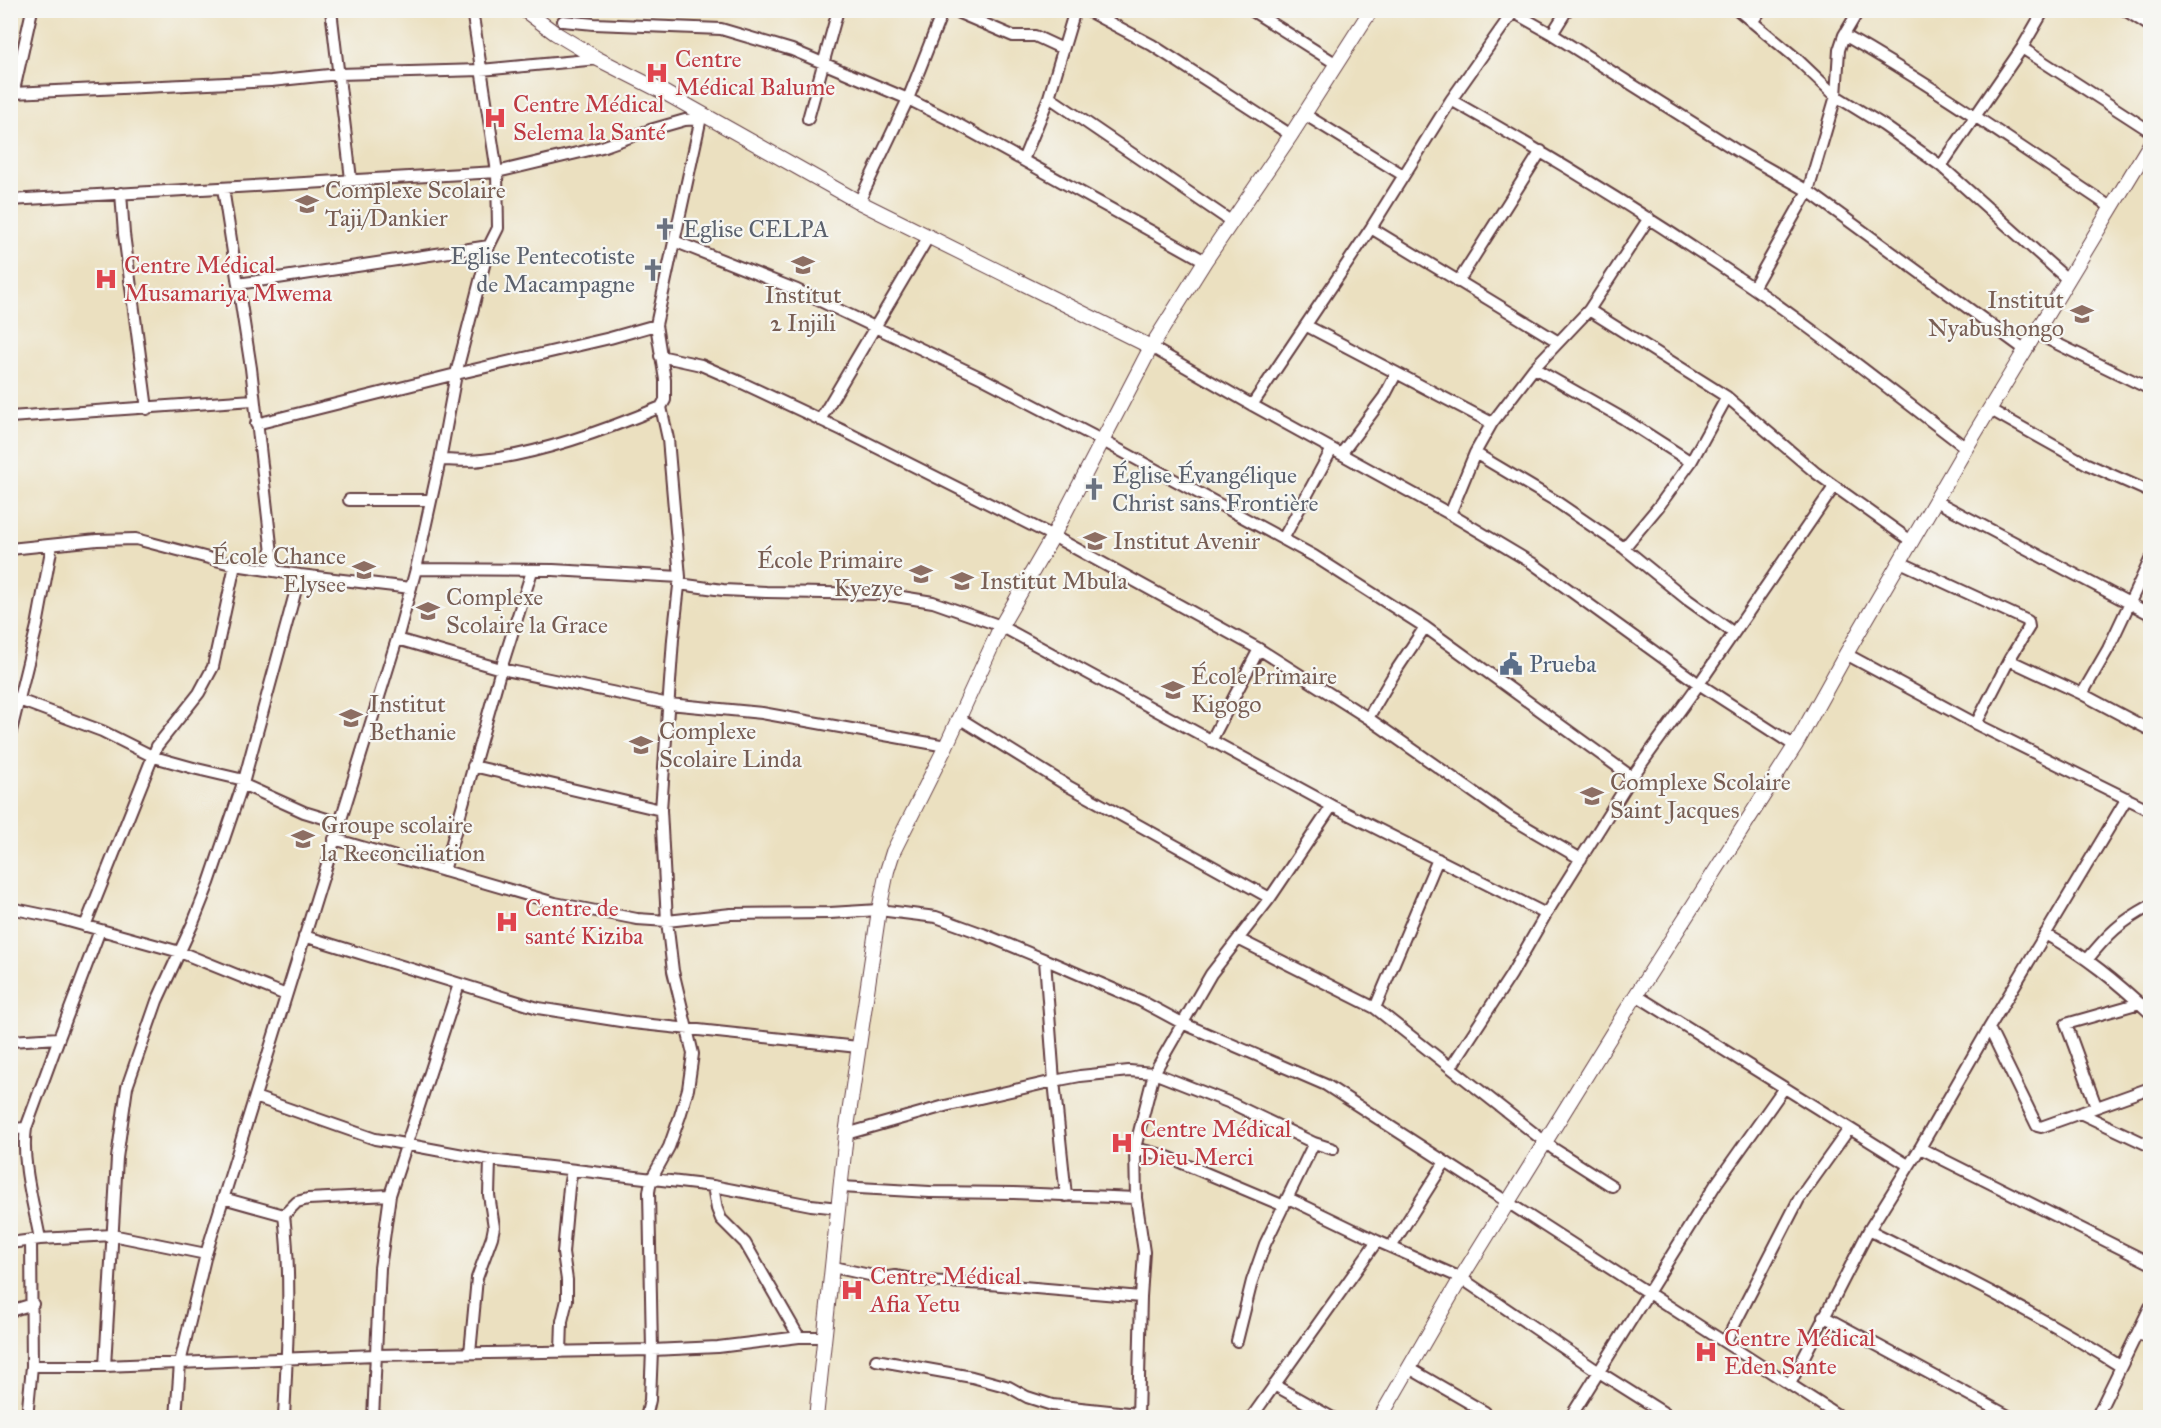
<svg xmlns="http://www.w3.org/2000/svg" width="2161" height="1428" font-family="'IM FELL Great Primer',serif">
  <rect width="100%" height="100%" fill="#f6f6f2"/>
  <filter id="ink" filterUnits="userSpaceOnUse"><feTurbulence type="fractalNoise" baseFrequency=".0167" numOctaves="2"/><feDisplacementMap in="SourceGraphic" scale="12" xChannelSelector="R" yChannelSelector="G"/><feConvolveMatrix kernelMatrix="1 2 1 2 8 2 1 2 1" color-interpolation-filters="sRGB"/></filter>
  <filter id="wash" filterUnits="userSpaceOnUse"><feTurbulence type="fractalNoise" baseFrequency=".008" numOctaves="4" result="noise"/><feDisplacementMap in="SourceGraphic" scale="24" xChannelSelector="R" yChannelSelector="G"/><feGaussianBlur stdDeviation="1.35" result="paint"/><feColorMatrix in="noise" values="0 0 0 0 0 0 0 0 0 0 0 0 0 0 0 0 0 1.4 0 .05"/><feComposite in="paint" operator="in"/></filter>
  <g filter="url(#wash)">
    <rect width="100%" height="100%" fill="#ebe0c0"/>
  </g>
  <g filter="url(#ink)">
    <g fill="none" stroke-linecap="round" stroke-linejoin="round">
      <g stroke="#623c41" stroke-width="14">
        <path id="minor" d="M331,10L351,179
          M952,10L1013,36H1035L1063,49
          M1086,10L1152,45L1291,135
          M1251,10L1335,63
          M1738,10L1796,58L1836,96L1883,125L1941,166L2068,280
          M2125,10L2150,26
          M563,21L594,24L721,29L792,50L908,99L950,120L1205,261
          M1752,22L1761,10
          M1552,34L1739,152L1808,191L2024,349
          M1844,35C1937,88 2023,149 2112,208
          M2022,48L2150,131
          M13,93L271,81L339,74L481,70L598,59
          M1049,97L1232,222
          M1451,100C1554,158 1654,220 1752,287C1825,337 1895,394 1966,448
          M10,108L32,10
          M1304,114L1403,175
          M808,119L838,10
          M1023,160L1049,97L1075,10
          M1941,166L2022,48L2044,10
          M223,188L251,368L274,571
          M121,193L124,234L147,409
          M10,200L497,172L602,147L650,130L685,120L700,119
          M859,202L908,99L943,10
          M1371,228L1557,341
          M674,241L797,290L982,378L1103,441L1314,556L1425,627L1632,777
          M1458,282L1541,151
          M238,284L489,246
          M1753,288L1808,191L1836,96L1839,50L1844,35L1859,10
          M1589,310L1727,397L1816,473L1911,541
          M1307,326L1492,423
          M2035,333L2150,389
          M1151,347L1252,405L1450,514L1532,563L1699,684L1795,746
          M660,356L701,365L740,382L842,430L1053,536L1259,649L1368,718L1509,817L1581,859
          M1534,368L1624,419L1691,462
          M1252,405L1371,228L1451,100L1513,12L1552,34L1567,10
          M1989,409L2087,464L2150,492
          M10,417L253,400
          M820,420L929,236
          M256,424L456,374L610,338L656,325
          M1475,453L1554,500L1624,548L1688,600L1734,633
          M1341,454L1384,397L1396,374
          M440,460C454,460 468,462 482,460C539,455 608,429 661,407
          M349,500H431
          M1936,501L2150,614
          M1450,514L1475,453L1492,423L1534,368L1589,310L1649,218
          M1283,539L1332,449
          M1624,548L1659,506L1691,462L1727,397
          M10,549L97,540L136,539L235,565L300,575L411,588
          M1900,562L2028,621L2029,627L2009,660L1976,724
          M416,569L553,570L680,577
          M679,584L723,590L766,592L883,594L933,602L1001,626L1332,806L1546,914
          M397,639L501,669L669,704L762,713L946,746
          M1846,654L1976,724L2150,810
          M2009,660L2082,694L2150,730
          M2082,694L2108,649L2150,560
          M19,700L102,731L154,757L197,769L244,780
          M959,718L1068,786L1270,898
          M1368,718L1397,669L1425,627
          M10,735L37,626L52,545
          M1211,741L1259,649
          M473,766L661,810
          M242,784L304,812L340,823
          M334,839L555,903L637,919L667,921L731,914L830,913L879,910L936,917L983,934L1053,963L1141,1001L1182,1023L1326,1085L1842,1418
          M444,871L501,669L532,571
          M10,908L54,917L180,952L286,995
          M85,926L157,746L199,693L213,667L235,565
          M2045,934C2085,955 2118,983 2150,1013
          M304,936L538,1008L633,1023L858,1047
          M1238,939L1375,1008L1554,1149L1612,1186
          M1045,960L1054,1081L1066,1196
          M2087,960C2109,933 2119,923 2150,906
          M1636,995L1908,1165
          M1375,1008L1438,859
          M1989,1028L2037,1126L2041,1127L2150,1088
          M10,1041L59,1038L100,930
          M1451,1067L1511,975L1546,914L1632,777L1699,684L1834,487
          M255,1097L375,1139L388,1141L490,1160L713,1186L811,1205L839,1208
          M2096,1106L2066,1024L2140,1003
          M2080,1113L2150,1146
          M26,1128L59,1038
          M10,1129L26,1128C21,1162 34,1206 40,1239
          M846,1134L945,1106L1054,1081L1080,1076L1129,1071L1154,1073L1233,1104L1314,1143L1333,1149
          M1135,1148L1163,1155L1284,1206
          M1920,1148L2150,1263
          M713,1186L717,1209L721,1219L745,1243L799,1337
          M841,1187L930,1192L1014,1193L1136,1198
          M223,1198L284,1215C292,1281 287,1351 284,1418
          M1288,1198L1377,1241L1461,1278L1599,1372L1672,1418
          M284,1215L297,1202L308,1199L390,1195
          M1869,1230C1955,1273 2040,1315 2120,1366
          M10,1243L40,1239L112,1235L206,1254
          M1391,1247L1445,1162
          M833,1267L883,1278L895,1276L924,1281L989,1284L1141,1297
          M10,1311L33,1304
          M1823,1316L2012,1418
          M2137,1334L2150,1338
          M1237,1341L1252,1281L1265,1244L1314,1143
          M1726,1341L1799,1199L1849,1129
          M561,1352L562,1321L567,1300V1280L563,1253L569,1187L572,1170
          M470,1353L477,1278L492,1237L494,1227L489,1195L490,1160
          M876,1360L972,1377L1009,1387L1027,1397L1052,1405L1138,1414
          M32,1366H105L375,1355L652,1350L718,1347L799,1337H825
          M105,1366L117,1158L127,1087L157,1001L193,923L209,883L244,780L300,575
          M1409,1368L1485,1412
          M1790,1384L1869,1230L1920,1148L1989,1028L2127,798
          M1274,1385L1333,1418
          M27,1418L32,1366L31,1240
          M176,1418L180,1363L206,1254L397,639L416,569L440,460L456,374L489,246L498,228L497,172L472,10
          M373,1418L380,1268L390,1195L459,984
          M646,1418L650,1400L652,1350L649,1192L651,1180L669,1147L680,1116L688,1089L693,1054L673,971L667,921L661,810L673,639L680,577L668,439L661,407L665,400V380L656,325L702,113
          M1138,1418L1141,1297L1144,1252L1136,1198L1135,1148L1154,1073L1211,974L1270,898L1332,806
          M1251,1418L1377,1241
          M1570,1418L1716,1184L1784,1088
          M2096,1418L2150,1307"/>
      </g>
      <g stroke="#623c41" stroke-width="16">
        <path id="tertiary" d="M524,10L555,33L598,59L667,94L859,202L1151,347
          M816,1418L846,1134L879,910L887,871L893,852L946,746L1001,626L1053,536L1151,347L1205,261L1291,135L1371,10
          M1380,1418L1461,1278L1636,995L1795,746L1846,654L1966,448L2150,144"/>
      </g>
      <use href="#minor" stroke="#fff" stroke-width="10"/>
      <use href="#tertiary" stroke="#fff" stroke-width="14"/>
    </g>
  </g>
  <defs>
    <g id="hospital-bare" transform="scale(1.8)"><path d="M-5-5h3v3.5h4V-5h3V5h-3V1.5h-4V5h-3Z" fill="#e0444e" stroke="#f6f6f2" stroke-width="2.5" paint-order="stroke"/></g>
    <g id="school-bare" transform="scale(1.8)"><path d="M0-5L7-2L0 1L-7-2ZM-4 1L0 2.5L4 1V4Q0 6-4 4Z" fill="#8d6e63" stroke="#f6f6f2" stroke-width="2.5" paint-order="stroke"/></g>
    <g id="church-bare" transform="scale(1.8)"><path d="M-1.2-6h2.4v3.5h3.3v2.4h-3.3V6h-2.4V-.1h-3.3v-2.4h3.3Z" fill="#6b7280" stroke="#f6f6f2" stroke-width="2.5" paint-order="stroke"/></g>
    <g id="civic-bare" transform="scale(1.8)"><path d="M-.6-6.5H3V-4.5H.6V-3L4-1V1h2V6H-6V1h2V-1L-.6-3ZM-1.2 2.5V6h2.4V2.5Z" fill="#5c6f8a" stroke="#f6f6f2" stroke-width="2.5" paint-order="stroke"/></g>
  </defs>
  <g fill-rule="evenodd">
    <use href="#hospital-bare" x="657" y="73"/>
    <use href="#hospital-bare" x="495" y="118"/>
    <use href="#school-bare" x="307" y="204"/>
    <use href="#church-bare" x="665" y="229"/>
    <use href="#school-bare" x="803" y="265"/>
    <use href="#church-bare" x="653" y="270"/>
    <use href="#hospital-bare" x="106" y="279"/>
    <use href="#school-bare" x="2082" y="314"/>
    <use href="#church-bare" x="1094" y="489"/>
    <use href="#school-bare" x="1095" y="541"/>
    <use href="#school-bare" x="364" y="570"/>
    <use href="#school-bare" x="921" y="574"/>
    <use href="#school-bare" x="962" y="581"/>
    <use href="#school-bare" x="428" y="611"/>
    <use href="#civic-bare" x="1511" y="664"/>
    <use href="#school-bare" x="1173" y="690"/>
    <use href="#school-bare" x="351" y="718"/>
    <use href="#school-bare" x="641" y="745"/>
    <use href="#school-bare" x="1592" y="796"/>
    <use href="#school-bare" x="303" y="839"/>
    <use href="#hospital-bare" x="507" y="922"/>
    <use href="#hospital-bare" x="1122" y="1143"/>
    <use href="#hospital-bare" x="852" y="1290"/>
    <use href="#hospital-bare" x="1706" y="1352"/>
  </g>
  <g text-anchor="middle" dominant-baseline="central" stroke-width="4.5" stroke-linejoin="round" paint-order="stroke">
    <g font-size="24" fill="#be3a42" stroke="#f6f6f2" text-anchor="start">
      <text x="675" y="59">Centre<tspan x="675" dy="28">Médical Balume</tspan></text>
      <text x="513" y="104">Centre Médical<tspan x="513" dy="28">Selema la Santé</tspan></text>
      <text x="124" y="265">Centre Médical<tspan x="124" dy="28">Musamariya Mwema</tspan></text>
      <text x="525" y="908">Centre de<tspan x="525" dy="28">santé Kiziba</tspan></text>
      <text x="1140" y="1129">Centre Médical<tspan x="1140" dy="28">Dieu Merci</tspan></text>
      <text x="870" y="1276">Centre Médical<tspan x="870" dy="28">Afia Yetu</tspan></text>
      <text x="1724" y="1338">Centre Médical<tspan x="1724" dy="28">Eden Sante</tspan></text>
    </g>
    <g font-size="24" fill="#785e54" stroke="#f6f6f2" text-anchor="start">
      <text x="325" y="190">Complexe Scolaire<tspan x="325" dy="28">Taji/Dankier</tspan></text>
      <text x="803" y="295" text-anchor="middle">Institut<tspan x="803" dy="28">2 Injili</tspan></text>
      <text x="2064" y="300" text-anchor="end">Institut<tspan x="2064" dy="28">Nyabushongo</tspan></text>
      <text x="1113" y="541">Institut Avenir</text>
      <text x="346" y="556" text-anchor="end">École Chance<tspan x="346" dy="28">Elysee</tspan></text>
      <text x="903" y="560" text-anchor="end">École Primaire<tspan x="903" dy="28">Kyezye</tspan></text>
      <text x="980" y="581">Institut Mbula</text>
      <text x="446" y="597">Complexe<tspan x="446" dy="28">Scolaire la Grace</tspan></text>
      <text x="1191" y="676">École Primaire<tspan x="1191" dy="28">Kigogo</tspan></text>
      <text x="369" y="704">Institut<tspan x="369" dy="28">Bethanie</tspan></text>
      <text x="659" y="731">Complexe<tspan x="659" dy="28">Scolaire Linda</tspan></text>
      <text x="1610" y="782">Complexe Scolaire<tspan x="1610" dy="28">Saint Jacques</tspan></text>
      <text x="321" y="825">Groupe scolaire<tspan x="321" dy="28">la Reconciliation</tspan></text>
    </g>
    <g font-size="24" fill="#5b616d" stroke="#f6f6f2" text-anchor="start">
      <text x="683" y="229">Eglise CELPA</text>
      <text x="635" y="256" text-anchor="end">Eglise Pentecotiste<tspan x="635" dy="28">de Macampagne</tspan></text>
      <text x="1112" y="475">Église Évangélique<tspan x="1112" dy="28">Christ sans Frontière</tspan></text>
    </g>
    <g font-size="24" fill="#4e5e75" stroke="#f6f6f2" text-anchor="start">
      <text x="1529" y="664">Prueba</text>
    </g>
  </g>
  <rect width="2161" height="1428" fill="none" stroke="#f6f6f2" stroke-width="36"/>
</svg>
